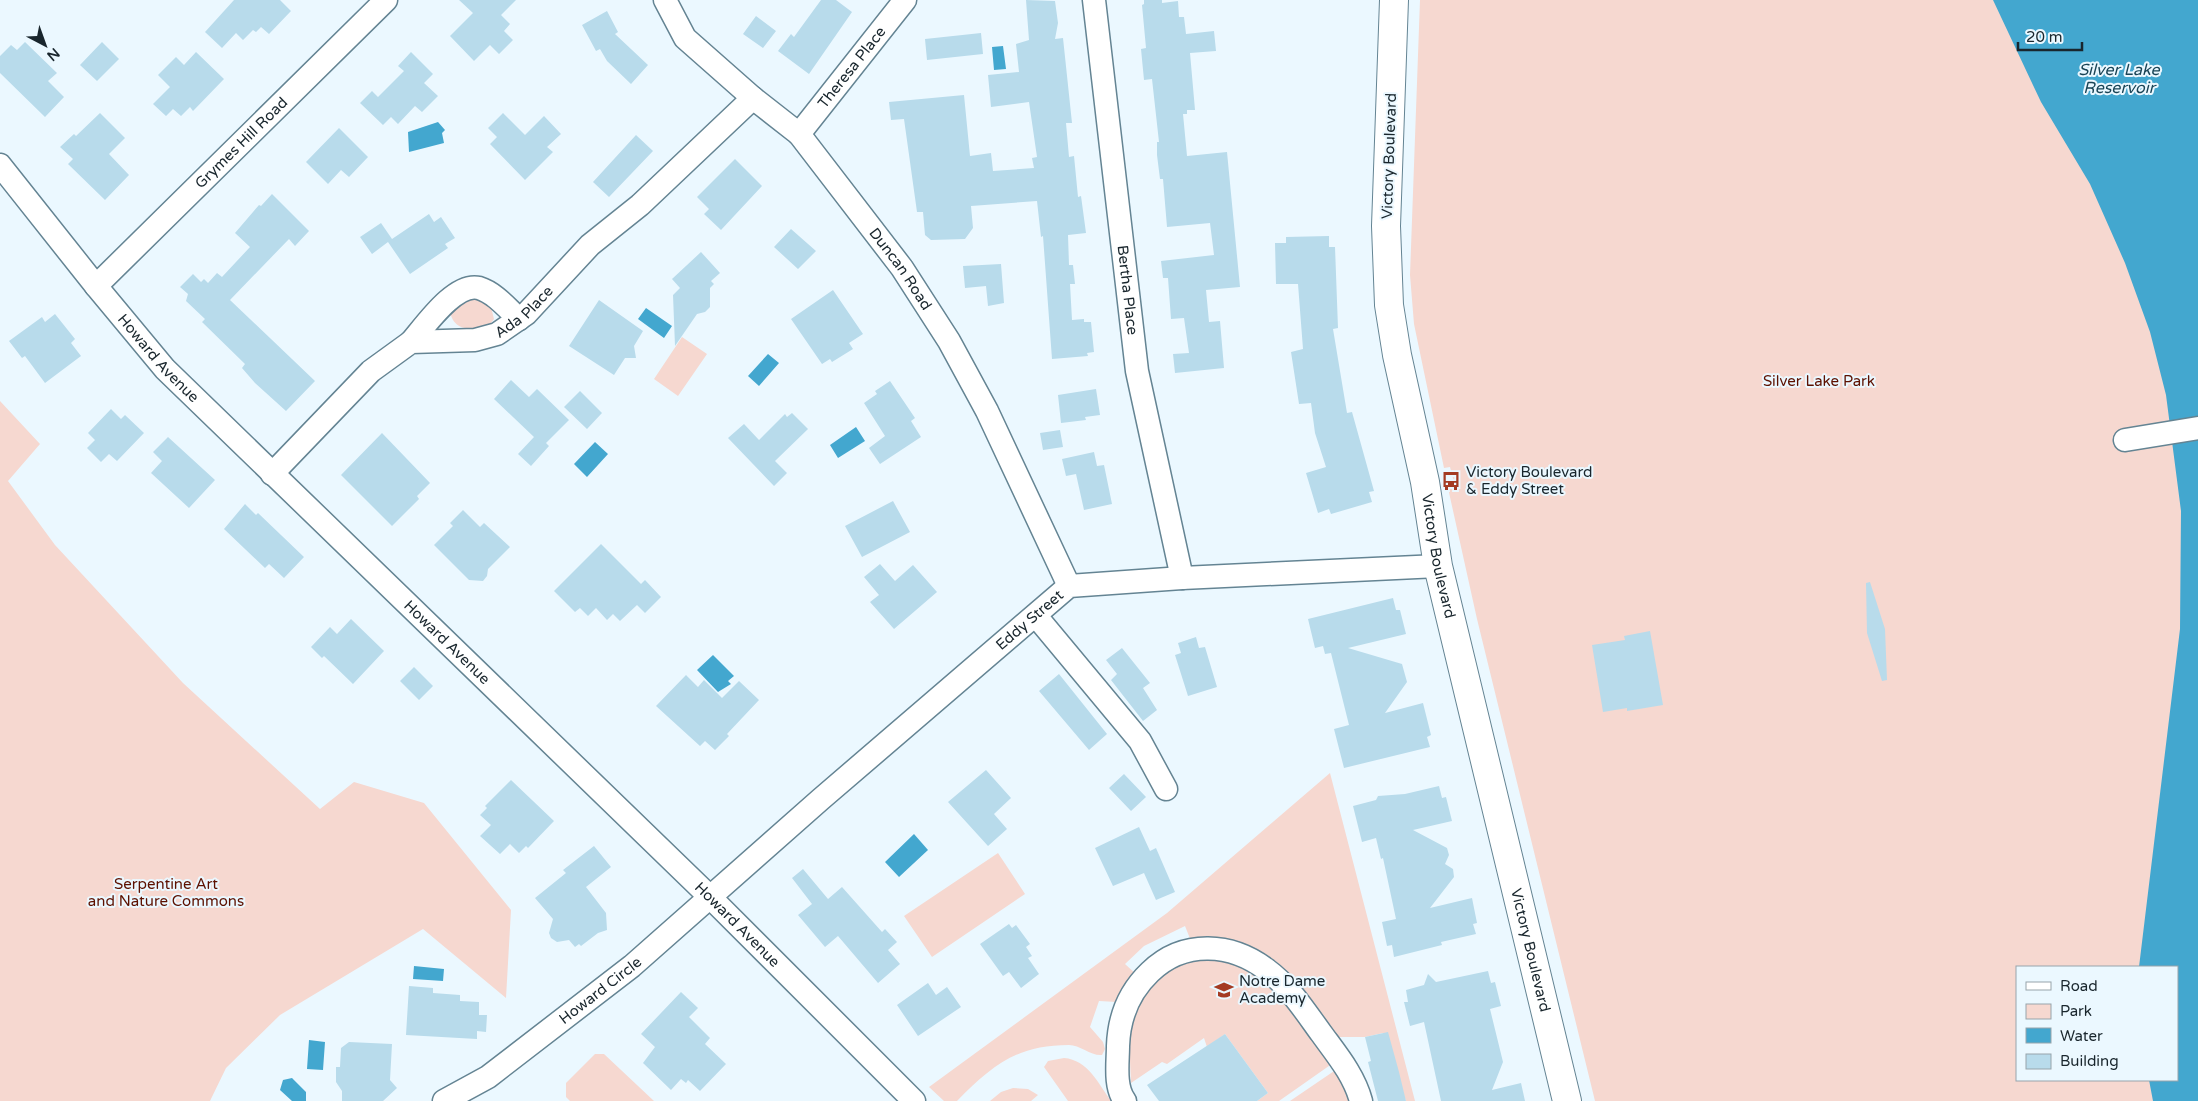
<svg xmlns="http://www.w3.org/2000/svg" width="2198" height="1101" font-family="'Varela Round',sans-serif">
  <rect width="100%" height="100%" fill="#ebf8ff"/>
  <path fill="#f6d8d0" fill-rule="evenodd" d="M1420,0H2198V1101H1595L1477,619L1448,488L1455,486L1450,467L1444,468L1414,324L1410,275ZM2017,967H2177V1080H2017Z
    M476,295L491,307L494,319L487,328C471,330 453,331 450,311Z
    M682,337L707,354L678,396L654,379Z
    M0,401L40,444L8,481L55,545L183,683L320,809L354,782L424,803L511,910L506,998L423,929L280,1015L226,1068L210,1101H0Z
    M1330,773L1415,1101H1406L1383,1033L1365,1037H1339L1327,1031L1292,984L1191,941L1185,926L1144,946L1125,964L1137,975L1117,1002L1099,1001L1090,1027L1103,1042L1105,1049L1102,1055C1091,1056 1080,1045 1069,1045C1016,1045 992,1066 957,1101H944L929,1087L1167,913Z
    M998,853L1025,894L932,957L904,916Z
    M1208,953L1267,978L1336,1061L1279,1101H1257L1268,1093L1225,1034L1207,1047L1204,1038L1167,1064L1162,1062L1131,1083L1128,1017L1154,976Z
    M595,1054H604L654,1101H570L566,1097V1083Z
    M1064,1058C1088,1060 1098,1083 1111,1101H1068L1044,1067L1048,1061Z
    M1340,1067L1355,1101H1290Z
    M1013,1088L1028,1089L1038,1095L1031,1101H990L1001,1092Z"/>
  <path fill="#43a7cf" d="M1993,0H2198V1101H2153L2149,1080H2177V967H2139L2180,629L2181,511L2166,395L2150,332L2125,263L2090,184L2041,102Z
    M1003,46L1006,69L994,70L992,47Z
    M438,122L445,130L442,133L444,143L409,152L408,132Z
    M646,308L672,326L664,338L638,319Z
    M768,354L779,363L759,386L748,376Z
    M856,427L865,441L838,458L830,445Z
    M595,442L608,454L587,477L574,464Z
    M713,655L734,676L728,681L731,684L718,692L697,670Z
    M914,834L928,850L899,877L885,862Z
    M414,966L444,969L443,981L413,979Z
    M309,1040L325,1042L323,1070L307,1069Z
    M292,1078L306,1092V1101H292L280,1090L283,1080Z"/>
  <path fill="#b8dbeb" d="M234,0H280L291,11L269,34L261,27L256,32L253,30L243,40L236,33L222,48L205,32Z
    M459,0H516L501,15L510,24L504,31L513,40L499,54L490,45L474,61L450,36L473,13Z
    M821,0H836L852,12L809,74L778,51L791,34L794,37Z
    M1026,0L1055,1L1058,23L1055,39L1063,38L1072,123H1066L1069,157L1074,156L1078,197L1081,196L1086,233L1068,235L1069,265H1073L1075,284H1070L1072,320L1084,319V322H1091L1094,352L1087,353L1088,356L1052,359L1043,236L1041,237L1037,201L971,206L973,228L965,239L931,240L925,235L923,212H917L904,119L891,120L889,102L964,95L970,156L991,153L993,171L1034,168L1032,158L1037,157L1029,102L991,107L988,75L1019,72L1016,44L1029,40Z
    M1144,0H1162V3L1178,1L1179,17H1184L1186,34L1214,31L1216,51L1190,53L1195,110H1187V114H1183L1187,156L1227,152L1240,287L1206,290L1209,322L1220,321L1224,368L1175,373L1173,354L1189,353L1184,318L1171,319L1168,278H1163L1161,261L1214,255L1210,223L1167,227L1163,179H1160L1157,155V142H1159L1152,79L1144,80L1141,49L1146,48L1142,5L1144,4Z
    M607,11L618,32L615,34L648,65L631,84L607,61L600,49L596,51L582,25Z
    M756,16L776,31L763,48L743,34Z
    M981,33L983,54L927,60L925,39Z
    M25,42L57,73L48,81L64,97L45,117L0,73V56L11,45L17,50Z
    M102,42L119,59L97,81L80,65Z
    M196,52L224,79L193,111L190,107L181,116L173,109L166,116L153,104L170,87L158,75L176,57L184,65Z
    M411,52L433,74L424,83L438,96L422,112L415,106L398,124L391,117L383,125L360,103L372,91L378,97L404,71L398,66Z
    M100,113L125,138L109,154L129,175L105,200L68,164L73,159L60,147L74,134L76,136Z
    M503,113L525,135L544,116L561,134L547,147L553,152L525,180L490,144L497,137L488,128Z
    M339,128L368,157L349,177L341,170L328,184L306,162Z
    M636,135L653,151L609,197L593,182Z
    M735,159L762,186L721,230L704,214L709,209L697,197Z
    M272,194L309,231L295,246L289,239L230,300L315,381L286,411L255,383L242,368L245,364L202,322L205,319L186,301L188,294L180,287L193,274L201,282L204,279L208,283L217,273L222,277L250,247L235,233L259,205L261,206Z
    M429,214L434,222L441,217L455,238L445,244L448,248L410,274L388,242L372,254L360,237L381,223L392,239Z
    M791,229L816,251L798,269L774,247Z
    M1329,236V247H1335L1338,328L1333,329L1347,413L1352,412L1374,491L1369,492L1372,502L1331,514L1329,509L1318,513L1306,473L1326,467L1315,433L1311,403L1299,404L1291,352L1303,349L1298,284H1276L1275,243H1286V237Z
    M701,252L720,273L711,281L714,284L710,288V307L705,312L697,314L675,346L673,295L680,288L672,279Z
    M1001,264L1004,303L988,306L986,286L965,288L963,266Z
    M833,290L863,334L849,343L853,349L832,362L830,359L822,364L791,319Z
    M599,300L643,331L634,346L636,358H625L614,375L569,346Z
    M55,314L75,339L71,343L81,356L45,383L25,356L22,358L9,341L42,317L45,322Z
    M511,380L529,397L537,389L569,420L546,443L549,446L531,466L518,454L534,437L494,399Z
    M890,381L915,418L911,421L921,437L880,464L869,448L885,436L864,403L877,394L875,391Z
    M1096,389L1100,415L1085,417L1086,420L1061,423L1058,395Z
    M580,391L602,413L587,429L564,407Z
    M111,409L121,419L125,415L144,433L117,461L109,454L101,462L87,448L95,440L88,433Z
    M792,413L808,429L775,461L787,473L774,486L728,438L744,424L759,440L785,414L787,417Z
    M1060,430L1063,447L1043,450L1040,433Z
    M382,433L430,483L417,496L419,499L392,526L341,475Z
    M168,437L215,480L189,508L151,473L162,461L153,452Z
    M1094,452L1097,466L1104,465L1112,504L1084,510L1076,474L1066,476L1062,459Z
    M893,501L910,532L862,557L845,526Z
    M245,504L256,515L258,513L304,557L284,578L269,564L265,568L224,529Z
    M463,510L480,527L484,523L510,547L488,569L487,576L483,581L469,580L434,545L453,526L450,523Z
    M601,544L641,584L645,580L661,597L645,613L637,605L620,621L613,614L607,620L596,608L588,616L580,608L575,612L554,591Z
    M880,564L895,581L913,565L937,592L894,629L870,602L879,595L864,577Z
    M1870,582L1885,629L1887,680L1882,681L1867,633L1866,583Z
    M1393,598L1396,610H1400L1406,634L1348,648L1402,664L1407,682L1385,713L1423,703L1431,735L1427,737L1430,747L1344,768L1334,729L1349,725L1331,653L1325,654L1323,646L1315,648L1308,619Z
    M351,619L384,651L353,684L324,656L322,658L311,647L330,627L337,634Z
    M1650,631L1663,705L1627,711V708L1603,712L1592,645L1625,640L1624,636Z
    M1196,637L1199,648L1205,647L1217,687L1188,696L1175,655L1181,653L1178,643Z
    M1122,648L1150,683L1143,688L1157,710L1143,721L1111,680L1117,674L1106,660Z
    M414,667L433,686L419,700L400,681Z
    M1059,674L1107,734L1089,750L1039,691Z
    M686,675L698,687L704,680L722,698L739,681L759,700L727,734L729,736L715,750L705,741L700,746L656,706Z
    M986,770L1011,798L994,814L1007,829L988,846L948,802Z
    M1124,774L1146,797L1131,811L1109,788Z
    M511,780L554,821L528,848L526,846L519,853L510,844L500,854L480,836L491,825L480,815L487,808L485,806Z
    M1439,786L1442,798L1446,797L1452,821L1413,830L1447,848L1449,855L1445,864L1453,869L1454,877L1430,908L1472,898L1477,923L1473,924L1476,934L1441,942L1442,945L1394,957L1392,945L1387,946L1382,922L1396,919L1383,858L1381,859L1376,838L1362,842L1353,806L1376,800L1378,796L1405,794Z
    M1139,827L1150,851L1156,848L1175,892L1156,900L1144,873L1113,886L1095,848Z
    M594,846L611,867L586,887L606,913L607,930L598,933L581,946L579,944L575,947L569,940L557,942L551,938L549,933L553,919L535,898L566,873L563,870Z
    M803,869L828,899L842,887L882,932L885,929L897,942L888,950L900,964L878,983L838,936L825,947L798,915L812,904L792,878Z
    M1009,924L1012,928L1016,925L1030,944L1026,947L1032,956L1028,958L1039,974L1021,988L1009,972L1003,976L980,944Z
    M1488,971L1491,983L1495,982L1501,1006L1490,1009L1503,1062L1492,1090L1521,1083L1525,1101H1441L1424,1022L1410,1026L1404,1002H1408L1406,990L1424,985L1428,974L1436,982Z
    M928,983L936,995L947,987L961,1007L918,1036L897,1005Z
    M409,986L433,988V993L460,995V1001L479,1002V1015H487L486,1032L477,1031V1039L406,1035Z
    M681,992L698,1008L689,1017L710,1038L705,1044L726,1064L700,1091L688,1080L686,1083L681,1079L671,1090L643,1063L655,1047L641,1034Z
    M1388,1032L1399,1072L1406,1101H1378L1368,1062L1371,1061L1365,1037Z
    M1225,1034L1268,1093L1257,1101H1159L1147,1085Z
    M349,1042L392,1044L390,1080L397,1088L383,1101H342V1091L336,1082V1067H340L341,1048Z"/>
  <g fill="none" stroke-linecap="round" stroke-linejoin="round">
    <g stroke="#648493" stroke-width="25">
      <g id="minor">
        <path id="s1" d="M665,0L685,38L753,98L799,134L902,268L949,341L987,411L1069,586"/>
        <path id="s2" d="M1094,0L1137,371L1182,578"/>
        <path id="s3" d="M799,134L905,0"/>
        <path id="s4" d="M0,165L96,286L165,369L710,897L914,1101"/>
        <path id="s5" d="M96,286L386,0"/>
        <path d="M411,342C425,326 455,282 479,288C495,293 507,308 519,319"/>
        <path d="M2125,440L2198,428"/>
        <path id="s6" d="M272,474L371,371L411,342L475,340L497,334L526,314L590,245L640,205L753,98"/>
        <path d="M1036,616L1140,741L1166,789"/>
        <path id="s7" d="M444,1101L488,1077L632,966L821,799L1069,586L1182,578L1438,566"/>
        <path d="M1125,1101C1114,1087 1118,1062 1118,1046C1119,1016 1129,992 1150,972C1184,939 1232,943 1267,970C1289,986 1305,1011 1321,1033C1337,1055 1354,1075 1361,1101"/>
      </g>
    </g>
    <g stroke="#648493" stroke-width="30">
      <g id="major">
        <path id="s8" d="M1394,0L1386,226L1389,305L1397,355L1425,482L1438,566L1567,1101"/>
      </g>
    </g>
    <use href="#minor" stroke="#fff" stroke-width="22"/>
    <use href="#major" stroke="#fff" stroke-width="28"/>
  </g>
  <defs>
    <g id="bus-bare" transform="scale(1.5)"><path d="M-5-6H5V4H4V6H2V4H-2V6H-4V4H-5ZM-3.5-4V0h7V-4ZM-3.5 1.2v1.5H-2V1.2ZM2 1.2v1.5H3.5V1.2Z" fill="#a43b23" stroke="#ebf8ff" stroke-width="2.5" paint-order="stroke"/></g>
    <g id="school-bare" transform="scale(1.5)"><path d="M0-5L7-2L0 1L-7-2ZM-4 1L0 2.5L4 1V4Q0 6-4 4Z" fill="#a43b23" stroke="#ebf8ff" stroke-width="2.5" paint-order="stroke"/></g>
  </defs>
  <g fill-rule="evenodd">
    <use href="#bus-bare" x="1451" y="481"/>
    <use href="#school-bare" x="1224" y="990"/>
  </g>
  <g text-anchor="middle" dominant-baseline="central" stroke-width="4" stroke-linejoin="round" paint-order="stroke">
    <g font-size="15" fill="#19262d" stroke="#ebf8ff">
      <text stroke="none"><textPath href="#s3" startOffset="85">Theresa Place</textPath></text>
      <text stroke="none"><textPath href="#s5" startOffset="204">Grymes Hill Road</textPath></text>
      <text transform="translate(1389 156) rotate(-88)">Victory Boulevard</text>
      <text stroke="none"><textPath href="#s1" startOffset="361">Duncan Road</textPath></text>
      <text stroke="none"><textPath href="#s2" startOffset="292">Bertha Place</textPath></text>
      <text stroke="none"><textPath href="#s6" startOffset="314">Ada Place</textPath></text>
      <text stroke="none"><textPath href="#s4" startOffset="250">Howard Avenue</textPath></text>
      <text stroke="none"><textPath href="#s8" startOffset="561">Victory Boulevard</textPath></text>
      <text stroke="none"><textPath href="#s7" startOffset="759">Eddy Street</textPath></text>
      <text stroke="none"><textPath href="#s4" startOffset="655">Howard Avenue</textPath></text>
      <text stroke="none"><textPath href="#s4" startOffset="1060">Howard Avenue</textPath></text>
      <text stroke="none"><textPath href="#s8" startOffset="966">Victory Boulevard</textPath></text>
      <text stroke="none"><textPath href="#s7" startOffset="192">Howard Circle</textPath></text>
    </g>
    <g font-size="15" fill="#5d1100" stroke="#ebf8ff">
      <text x="1819" y="381">Silver Lake Park</text>
      <text x="166" y="884">Serpentine Art<tspan x="166" dy="17">and Nature Commons</tspan></text>
    </g>
    <g font-size="15" fill="#19262d" stroke="#ebf8ff" text-anchor="start">
      <text x="1466" y="472">Victory Boulevard<tspan x="1466" dy="17">&amp; Eddy Street</tspan></text>
      <text x="1239" y="981">Notre Dame<tspan x="1239" dy="17">Academy</tspan></text>
    </g>
    <g font-size="16" font-style="italic" fill="#194456" stroke="#ebf8ff">
      <text x="2119" y="70">Silver Lake<tspan x="2119" dy="18">Reservoir</tspan></text>
    </g>
  </g>
  <rect x="2016" y="966" width="162" height="115" fill="#ebf8ff" stroke="#97a4ab"/>
  <rect x="2026" y="982" width="25" height="8" fill="#ffffff" stroke="#97a4ab"/>
  <text x="2060" y="991" font-size="15" fill="#19262d">Road</text>
  <rect x="2026" y="1004" width="25" height="15" fill="#f6d8d0" stroke="#97a4ab"/>
  <text x="2060" y="1016" font-size="15" fill="#19262d">Park</text>
  <rect x="2026" y="1028" width="25" height="15" fill="#43a7cf" stroke="#97a4ab"/>
  <text x="2060" y="1041" font-size="15" fill="#19262d">Water</text>
  <rect x="2026" y="1054" width="25" height="15" fill="#b8dbeb" stroke="#97a4ab"/>
  <text x="2060" y="1066" font-size="15" fill="#19262d">Building</text>
  <g transform="translate(45 45) rotate(139)" stroke="#ebf8ff" stroke-width="4" paint-order="stroke">
  <path d="M0-4L9 19L0 12L-9 19Z" fill="#19262d"/>
  <text y="-8" font-size="14" font-weight="bold" text-anchor="middle" fill="#19262d">N</text>
  </g>
  <path d="M2018 42v8h64v-8" fill="none" stroke="#19262d" stroke-width="2.5"/>
  <text x="2026" y="42" font-size="15" fill="#19262d" stroke="#ebf8ff" stroke-width="4" paint-order="stroke">20 m</text>
</svg>
